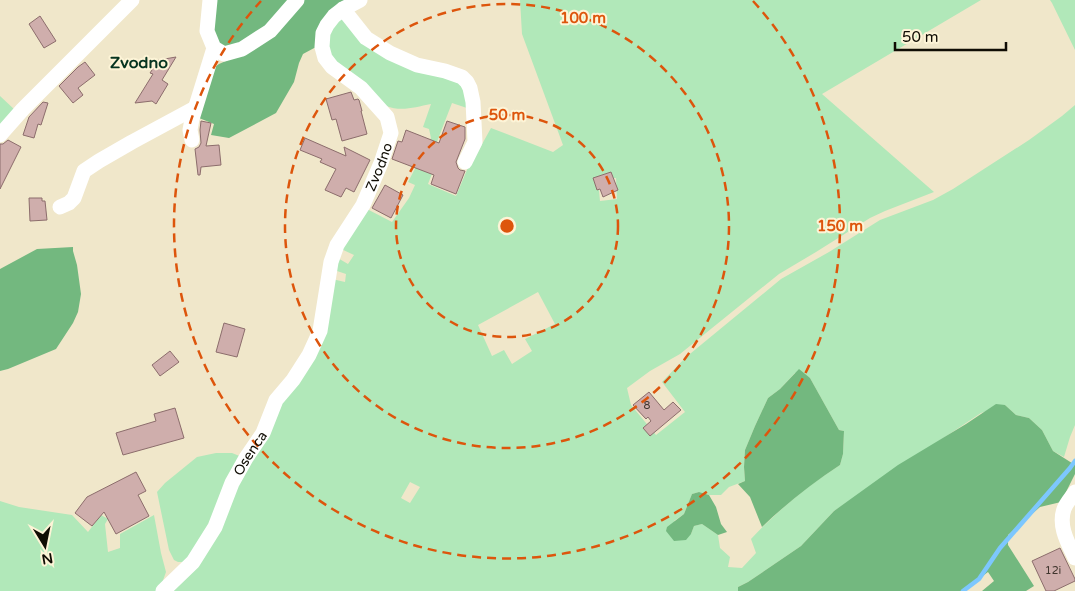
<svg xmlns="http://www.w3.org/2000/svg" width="1075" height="591" font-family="'Varela Round',sans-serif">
  <rect width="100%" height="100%" fill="#f0e7ca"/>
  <path fill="#b1e8b9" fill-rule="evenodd" d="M520,0H981L822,94L934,192L885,211L870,218L816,252L779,274L680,354L650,371L627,388L631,405L656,435L685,412L662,382L685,358L781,279L829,252L880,220L933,200L953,189L1029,140L1062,116L1075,105V425L1070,437L1064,457L1053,451L1042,430L1029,418L1016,415L1005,405L981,413L834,511L801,546L748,582L738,587V591H166L182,576L277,407L301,377L332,279L345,282L346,274L331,269L336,257L348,264L354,255L339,248L365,208L392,222L409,198L415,185L408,182L431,138L429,129L423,127L431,104C415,107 402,112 386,106L332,60L325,38L339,14L354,30L462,83L470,109L452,103L433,152L439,156L428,184L456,196L472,158L476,155L491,128L553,152L563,145L522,34ZM616,178L617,199L600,201L598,180ZM538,292L555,324L525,339L532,351L512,364L504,350L492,356L478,325ZM795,373L810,378L839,430L844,431L843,454L840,465C807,486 777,511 751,539L756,553L742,568L728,567L730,557L720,548L718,535L702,524L694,526L691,534L674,521L684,514L692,494L699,492L709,495H721L729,487L745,481L744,467L745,450L755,426L768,398L780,389ZM410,482L420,487L410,503L401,498Z
    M1050,0H1075V50L1052,3Z
    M0,96L15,110L0,128Z
    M216,453H232L242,457L211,527L187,562H178L174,560L169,550L157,492L165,483L197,457Z
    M0,501L19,507L72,515L88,532L101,515L108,519L105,524L108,552L120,548V534L154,515L161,553L166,572L161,586L156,591H0Z"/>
  <path fill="#73b87f" d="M213,0H291L273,21L239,46L221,48L213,39Z
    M302,0H350L316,47L303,54L299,63L294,82L276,113L229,138L211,135L214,124L194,116L209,71L219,64L253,49Z
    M73,247V251L77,265L81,294L78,312L73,323L56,349L8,369L0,371V269L37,249Z
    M799,369L810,378L839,430L844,431L843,454L840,465C812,483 786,504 762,527L750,497L738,484L745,481L744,467L745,450L755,426L768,398L780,389Z
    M996,404L1005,405L1016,415L1029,418L1042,430L1053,451L1075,465V474L1061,502L1040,507L1008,535V545L1034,586L1026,591H982L994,581L988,572L963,591H738V587L748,582L801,546L834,511L898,465L966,424Z
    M699,492L709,495L716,507L721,524L727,532L718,535L702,524L694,526L691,534L686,540L674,541L666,531L667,527L684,514L692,494Z"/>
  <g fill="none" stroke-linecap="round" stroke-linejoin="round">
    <path stroke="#7dc7fe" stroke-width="4.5" d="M963,591L979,579L1000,548L1070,468L1075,461"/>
  </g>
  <path fill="#cfaeac" stroke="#8c6d6c" d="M40,16L56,41L44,48L29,24Z
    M176,57L162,80L168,84L156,104L152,101L135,103L153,74L150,73L154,67L153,61Z
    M85,62L95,75L78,88L83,95L73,103L59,86L78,67Z
    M351,92L354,100L358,99L359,100L362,111H361L367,134L342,141L336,119L332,120L326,99Z
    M43,102L48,103L41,125L38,124L34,138L23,135L29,117Z
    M201,121L211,123L206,146L219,145L221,165L201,167L200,175H198L195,149L199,147L201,143L200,130Z
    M447,121L465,127V139L456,162L458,168L460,170L465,171L456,194L431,184L434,175L392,159L398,141L402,142L406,130L439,143Z
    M305,138L346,156L344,147L370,160L354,192L346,188L341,197L325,190L336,169L320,162L322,159L300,150Z
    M8,140L21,147L0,189V144H3Z
    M611,172L618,190L603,197L600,189L597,190L593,178Z
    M385,185L403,195L391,218L372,208Z
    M29,198H42V201H45L47,220L30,221Z
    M224,323L245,329L237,357L216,352Z
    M170,351L179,362L160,376L152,365Z
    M649,392L664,410L673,402L681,410L650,436L643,428L651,421L648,417L646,419L633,405Z
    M175,408L184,438L123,455L116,433L156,421L154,414Z
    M136,472L146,491L138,495L149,516L116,534L104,512L92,526L75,513L87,497Z
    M1060,548L1075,579V581L1054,591H1046L1032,561Z"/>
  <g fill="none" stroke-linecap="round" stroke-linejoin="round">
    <g stroke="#fff" stroke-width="15">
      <path d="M210,0L207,31L214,48L224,54L242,49L270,31L297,0"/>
      <path d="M343,9L366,38L390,53L417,65L445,71L462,77L467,82L470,88L473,102L475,142L465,162"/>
      <path d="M0,135L23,109L132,0"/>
      <path d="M192,140L190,130L192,119L214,48"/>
      <path d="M60,207L69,203L74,198L84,171L99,161L132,142L195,108"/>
      <path d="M1075,492C1072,497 1066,503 1064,509C1058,526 1068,543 1075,558"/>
      <path id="s1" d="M163,591L193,562L215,527L232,483L246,458L263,433L276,400L293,380L309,355L320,331L331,262L337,245L363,205L381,163L391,133L387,117L361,88L332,67L325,58L322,47L323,33L327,25L334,16L343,9L360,0"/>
    </g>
  </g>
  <g fill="none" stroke="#dd550c" stroke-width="2.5" stroke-dasharray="9 6">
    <circle cx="507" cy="226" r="111"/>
    <circle cx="507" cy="226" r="222"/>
    <path d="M753 1A333 333 0 1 1 261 1"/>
  </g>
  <g text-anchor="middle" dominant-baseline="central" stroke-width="4" stroke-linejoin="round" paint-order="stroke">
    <g font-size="11" fill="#40352e">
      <text x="647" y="405">8</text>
      <text x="1053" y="570">12i</text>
    </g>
    <g font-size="14" fill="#100d04" stroke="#fdf4d7">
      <text stroke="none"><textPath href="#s1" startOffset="484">Zvodno</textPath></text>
      <text stroke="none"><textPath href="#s1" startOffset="165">Osenca</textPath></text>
    </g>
    <g font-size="16" font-weight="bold" fill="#063420" stroke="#fdf4d7">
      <text x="139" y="63">Zvodno</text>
    </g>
  </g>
  <circle cx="507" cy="226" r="8" fill="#dd550c" stroke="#fdf4d7" stroke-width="2.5"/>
  <g font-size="15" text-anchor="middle" font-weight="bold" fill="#dd550c" stroke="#fdf4d7" stroke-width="4" stroke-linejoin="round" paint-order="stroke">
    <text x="583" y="23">100 m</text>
    <text x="507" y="120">50 m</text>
    <text x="840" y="231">150 m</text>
  </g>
  <g transform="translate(45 546) rotate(170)" stroke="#fdf4d7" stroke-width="4" paint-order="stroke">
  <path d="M0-4L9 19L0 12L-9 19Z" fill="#100d04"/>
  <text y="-8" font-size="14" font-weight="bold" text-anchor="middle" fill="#100d04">N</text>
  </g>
  <path d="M895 42v8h111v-8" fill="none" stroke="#100d04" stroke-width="2.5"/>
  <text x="902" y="42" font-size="15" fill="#100d04" stroke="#fdf4d7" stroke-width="4" paint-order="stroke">50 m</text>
</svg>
